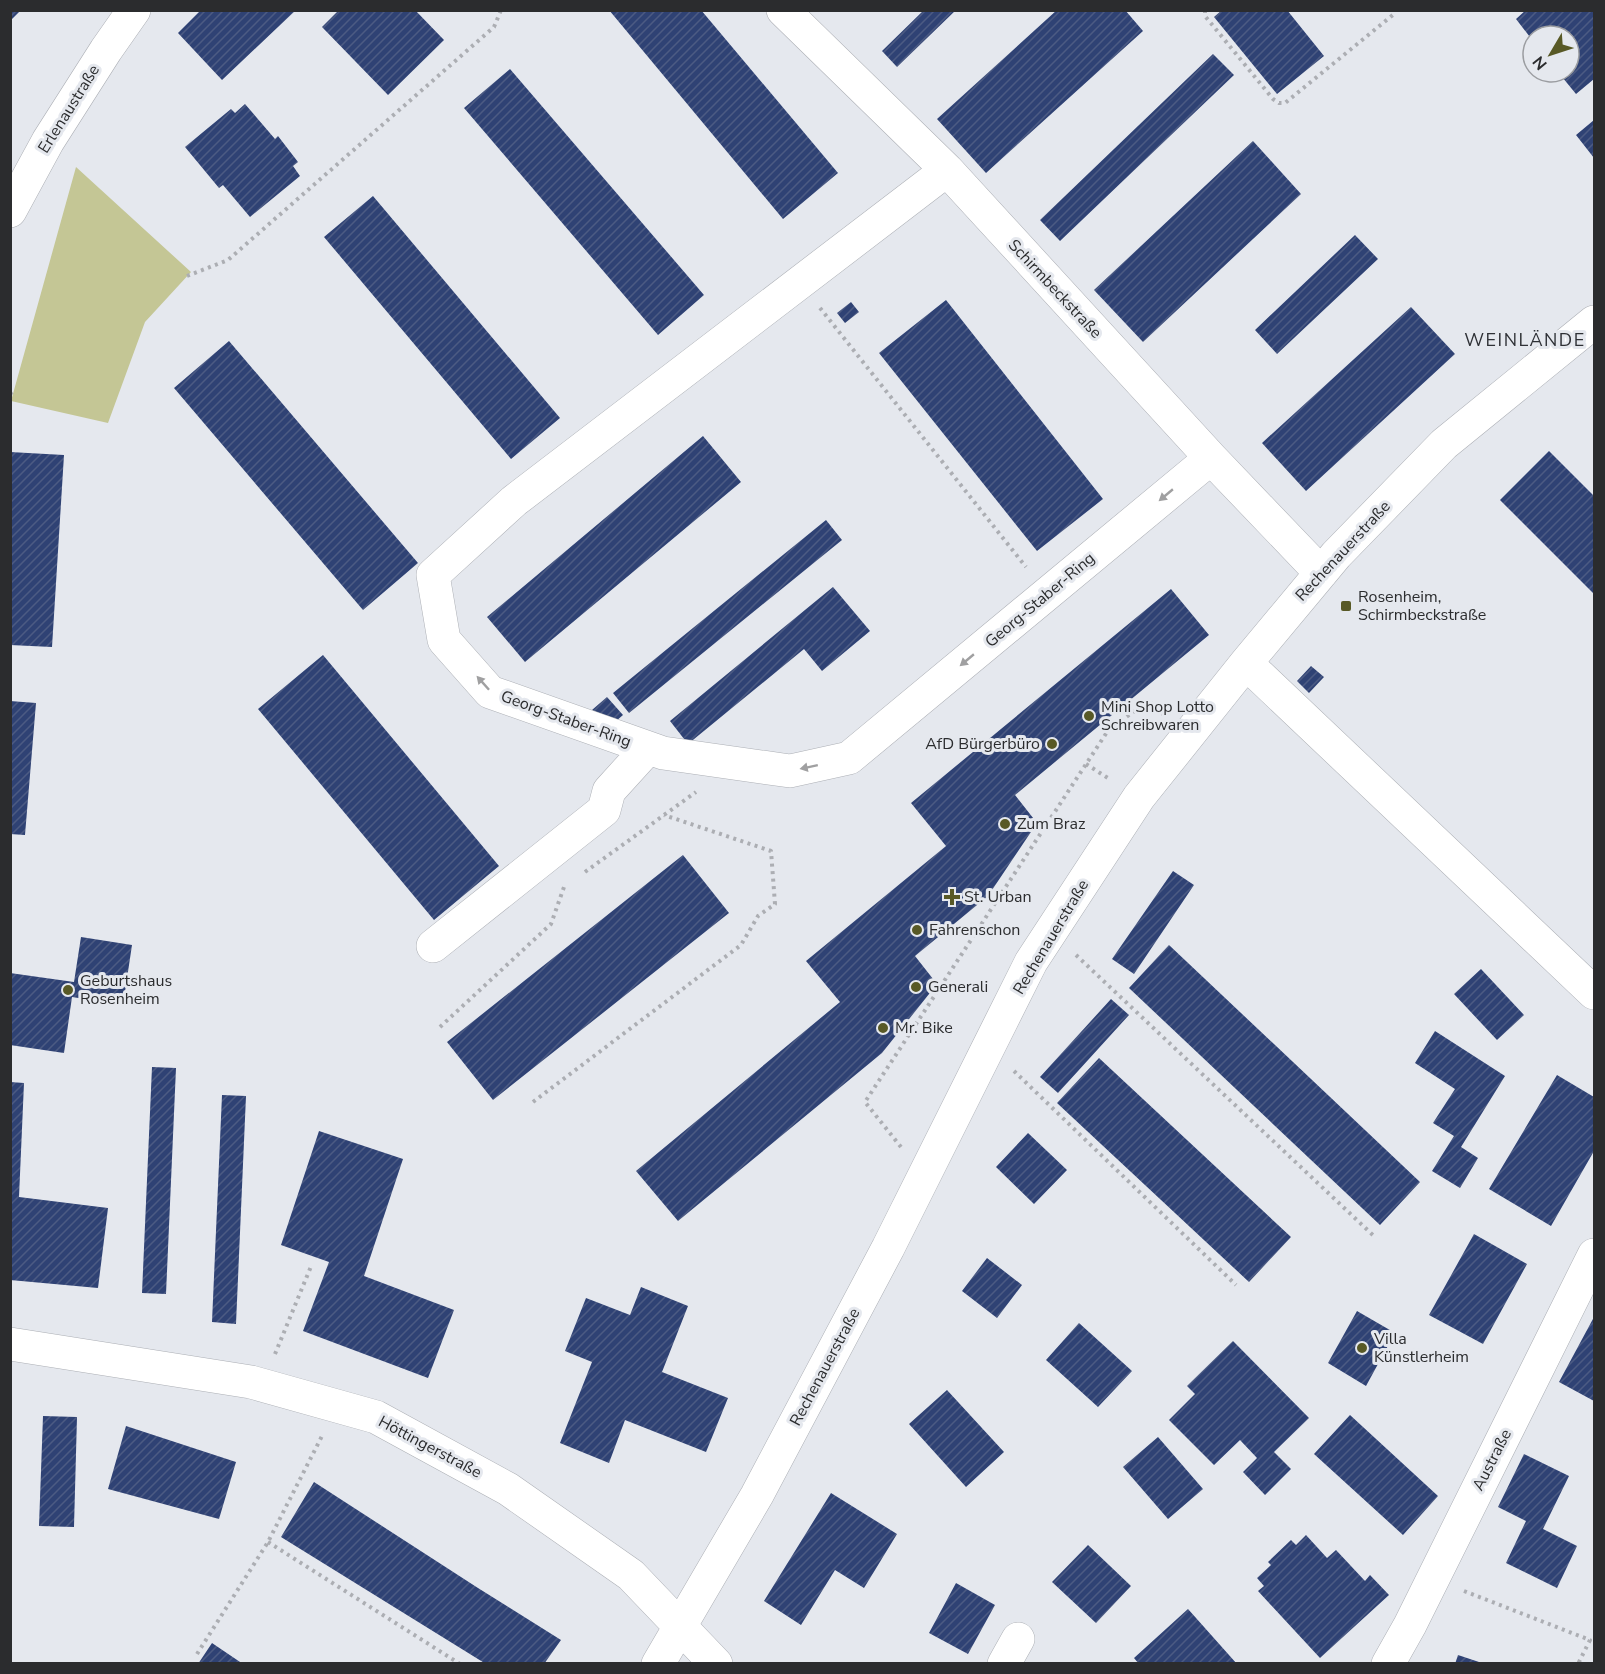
<svg xmlns="http://www.w3.org/2000/svg" width="1605" height="1674" font-family="'Nunito Sans',sans-serif">
  <defs>
    <pattern id="building-hatch" width="6" height="6" patternUnits="userSpaceOnUse" patternTransform="scale(1.5)"><rect width="6" height="6" fill="#2f4274"/><path d="M-1 1l2-2M0 6l6-6M5 7l2-2" fill="none" stroke="#4c5b83"/></pattern>
  </defs>
  <rect width="100%" height="100%" fill="#e5e8ee"/>
  <path fill="#c4c695" d="M76,167L191,272L145,322L108,423L11,401Z"/>
  <path fill="url(#building-hatch)" d="M10,10H21L10,21Z
    M201,10H296L222,80L178,33Z
    M339,10H415L444,40L388,95L322,27Z
    M609,10H701L838,173L783,219Z
    M924,10H956L897,67L882,51Z
    M1057,10H1125L1143,31L986,173L937,119Z
    M1222,10H1287L1324,56L1277,94L1214,17Z
    M1526,10H1594V79L1576,94L1558,72H1569V36H1533V41L1516,19Z
    M1213,54L1234,75L1060,241L1040,220Z
    M510,69L704,295L658,335L464,108Z
    M245,104L275,139L278,136L298,162L293,166L300,176L250,217L223,185L219,188L185,147L231,109L235,113Z
    M1594,120V158L1576,135Z
    M1253,141L1301,194L1143,342L1094,290Z
    M373,196L560,418L511,459L324,237Z
    M1355,235L1378,259L1277,354L1255,330Z
    M946,300L1103,499L1037,551L879,353Z
    M851,302L859,312L845,323L837,313Z
    M1411,307L1455,354L1306,491L1262,443Z
    M229,341L418,563L363,610L174,388Z
    M703,436L741,482L525,662L487,617Z
    M1549,451L1594,496V594L1500,500Z
    M10,452L64,455L52,647L10,645Z
    M826,520L842,540L629,713L613,693Z
    M833,587L870,631L822,671L804,649L688,744L670,721Z
    M1171,589L1209,635L1015,795L1037,823L988,896L915,956L937,984L882,1053L678,1221L636,1171L840,1002L806,961L946,846L911,803Z
    M323,655L499,866L434,920L258,709Z
    M1311,666L1324,677L1309,693L1297,681Z
    M607,697L623,715L608,728L592,710Z
    M10,701L36,703L25,835L10,834Z
    M683,855L729,913L493,1100L447,1042Z
    M1173,871L1194,885L1134,974L1112,959Z
    M81,937L132,945L123,1005L72,997L64,1053L10,1045V973L74,982Z
    M1169,945L1420,1182L1380,1225L1129,988Z
    M1481,969L1524,1015L1497,1040L1454,994Z
    M1111,999L1129,1015L1058,1093L1040,1077Z
    M1435,1031L1505,1076L1461,1147L1478,1158L1460,1188L1432,1171L1454,1136L1433,1123L1455,1089L1415,1063Z
    M1099,1058L1291,1237L1249,1282L1057,1103Z
    M152,1067L176,1068L166,1294L142,1293Z
    M1557,1075L1594,1097V1151L1551,1226L1489,1189Z
    M10,1082L24,1083L19,1197L108,1208L98,1288L10,1280Z
    M222,1095L246,1096L236,1324L212,1322Z
    M319,1131L403,1159L364,1276L454,1310L428,1378L303,1331L329,1262L281,1245Z
    M1028,1133L1067,1170L1034,1204L996,1167Z
    M1474,1234L1527,1264L1483,1344L1429,1315Z
    M987,1258L1022,1285L997,1318L962,1291Z
    M641,1287L688,1306L662,1372L728,1398L706,1452L625,1420L609,1463L560,1443L592,1362L565,1351L586,1298L630,1315Z
    M1357,1311L1395,1333L1366,1386L1328,1363Z
    M1594,1317V1401L1559,1382Z
    M1079,1323L1132,1371L1098,1407L1046,1360Z
    M1233,1341L1309,1418L1274,1452L1291,1469L1265,1495L1243,1472L1257,1458L1240,1440L1214,1465L1169,1420L1195,1394L1187,1386Z
    M947,1390L1004,1452L966,1487L909,1424Z
    M1350,1415L1438,1496L1403,1535L1314,1454Z
    M43,1416L77,1417L74,1527L39,1526Z
    M126,1426L236,1462L219,1519L108,1489Z
    M1158,1437L1203,1489L1168,1519L1123,1467Z
    M1524,1454L1569,1476L1543,1529L1577,1546L1557,1588L1506,1563L1526,1521L1498,1507Z
    M314,1482L478,1588L561,1640L544,1664H486L281,1537Z
    M831,1493L897,1534L864,1588L835,1570L801,1625L764,1601Z
    M1306,1535L1327,1558L1336,1550L1365,1581L1370,1575L1389,1595L1320,1658L1258,1591L1264,1586L1257,1578L1271,1565L1268,1562L1291,1540L1296,1545Z
    M1088,1545L1131,1586L1096,1623L1052,1582Z
    M956,1583L995,1605L968,1654L929,1633Z
    M1188,1609L1237,1664H1139L1134,1658Z
    M212,1643L243,1664H198Z
    M1458,1655L1482,1663V1664H1455Z"/>
  <g fill="none" stroke-linecap="round" stroke-linejoin="round">
    <g stroke="#acafb5" stroke-width="34">
      <path id="minor" d="M783,10L947,170L1211,458L1321,573
        M947,170L514,501L433,575L444,640L490,692L663,753L790,771L849,758L1211,458
        M10,211L48,141L106,50L134,10
        M1246,663L1594,993
        M433,946L604,810L609,791L648,748
        M10,1344L251,1382L376,1417L508,1489L631,1575L716,1664
        M658,1664L757,1495L888,1248L1031,962L1139,797L1246,663L1336,555L1444,444L1594,322
        M1004,1664L1018,1639
        M1388,1664L1410,1625L1594,1255"/>
    </g>
    <path stroke="#acaeb3" stroke-width="4" stroke-dasharray="3 4.5" stroke-linecap="butt" d="M1205,10V16L1273,99L1279,103H1285L1394,14
      M187,276L228,260L494,27L501,10
      M820,308L1026,567
      M10,394L14,391
      M1086,764L1111,780
      M585,872L696,792
      M1076,955L1376,1238
      M440,1027L551,924L564,887
      M1014,1071L1236,1285
      M533,1102L741,945L758,916L775,904L771,851L664,815
      M901,1147L865,1102L1109,729L1149,701L1164,715
      M275,1354L312,1264
      M268,1542L460,1664
      M1464,1591L1590,1640L1578,1664
      M197,1654L268,1542L322,1436"/>
    <use href="#minor" stroke="#fff" stroke-width="33"/>
  </g>
  <defs><path id="oneway-solid" d="M-6-.8H1V-3.2L6.5 0L1 3.2V.8H-6Z" transform="scale(1.5)"/></defs>
  <g fill="#a0a0a1">
    <use href="#oneway-solid" transform="translate(1166 495) rotate(140)"/>
    <use href="#oneway-solid" transform="translate(967 660) rotate(140)"/>
    <use href="#oneway-solid" transform="translate(483 683) rotate(-132)"/>
    <use href="#oneway-solid" transform="translate(809 767) rotate(168)"/>
  </g>
  <g fill="#585926" stroke="#e5e8ee" stroke-width="2">
    <rect x="1340" y="600" width="12" height="12" rx="3"/>
    <circle cx="1089" cy="716" r="6"/>
    <circle cx="1052" cy="744" r="6"/>
    <circle cx="1005" cy="824" r="6"/>
    <path d="M949 888h6v6h6v6h-6v6h-6v-6h-6v-6h6z"/>
    <circle cx="917" cy="930" r="6"/>
    <circle cx="916" cy="987" r="6"/>
    <circle cx="68" cy="990" r="6"/>
    <circle cx="883" cy="1028" r="6"/>
    <circle cx="1362" cy="1348" r="6"/>
  </g>
  <g text-anchor="middle" dominant-baseline="central" stroke-width="6" stroke-linejoin="round" paint-order="stroke">
    <g font-size="16" fill="#2b2c2e" stroke="#e5e8ee">
      <text transform="translate(69 109) rotate(-58)">Erlenaustraße</text>
      <text transform="translate(1055 289) rotate(47)">Schirmbeckstraße</text>
      <text transform="translate(1343 551) rotate(-47)">Rechenauerstraße</text>
      <text transform="translate(1040 600) rotate(-40)">Georg-Staber-Ring</text>
      <text transform="translate(566 719) rotate(20)">Georg-Staber-Ring</text>
      <text transform="translate(1051 937) rotate(-59)">Rechenauerstraße</text>
      <text transform="translate(825 1367) rotate(-62)">Rechenauerstraße</text>
      <text transform="translate(430 1447) rotate(28)">Höttingerstraße</text>
      <text transform="translate(1492 1460) rotate(-63)">Austraße</text>
    </g>
    <g font-size="16" fill="#2b2c2e" stroke="#e5e8ee" text-anchor="start">
      <text x="1358" y="597">Rosenheim,<tspan x="1358" dy="18">Schirmbeckstraße</tspan></text>
      <text x="1101" y="707">Mini Shop Lotto<tspan x="1101" dy="18">Schreibwaren</tspan></text>
      <text x="1040" y="744" text-anchor="end">AfD Bürgerbüro</text>
      <text x="1017" y="824">Zum Braz</text>
      <text x="964" y="897">St. Urban</text>
      <text x="929" y="930">Fahrenschon</text>
      <text x="80" y="981">Geburtshaus<tspan x="80" dy="18">Rosenheim</tspan></text>
      <text x="928" y="987">Generali</text>
      <text x="895" y="1028">Mr. Bike</text>
      <text x="1374" y="1339">Villa<tspan x="1374" dy="18">Künstlerheim</tspan></text>
    </g>
    <g font-size="18" letter-spacing="1.5" fill="#2f3136" stroke="#e5e8ee">
      <text x="1525" y="340">WEINLÄNDE</text>
    </g>
  </g>
  <rect width="1605" height="1674" fill="none" stroke="#2b2c2e" stroke-width="24"/>
  <g transform="translate(1551 54) rotate(231)"><circle r="28" fill="#e5e8ee" stroke="#9b9da1" stroke-width="1.5"/>
  <path d="M0-4.5L10 22L0 15L-10 22Z" fill="#585926"/>
  <text y="-9" font-size="16" font-weight="bold" text-anchor="middle" fill="#2b2c2e">N</text>
  </g>
</svg>
